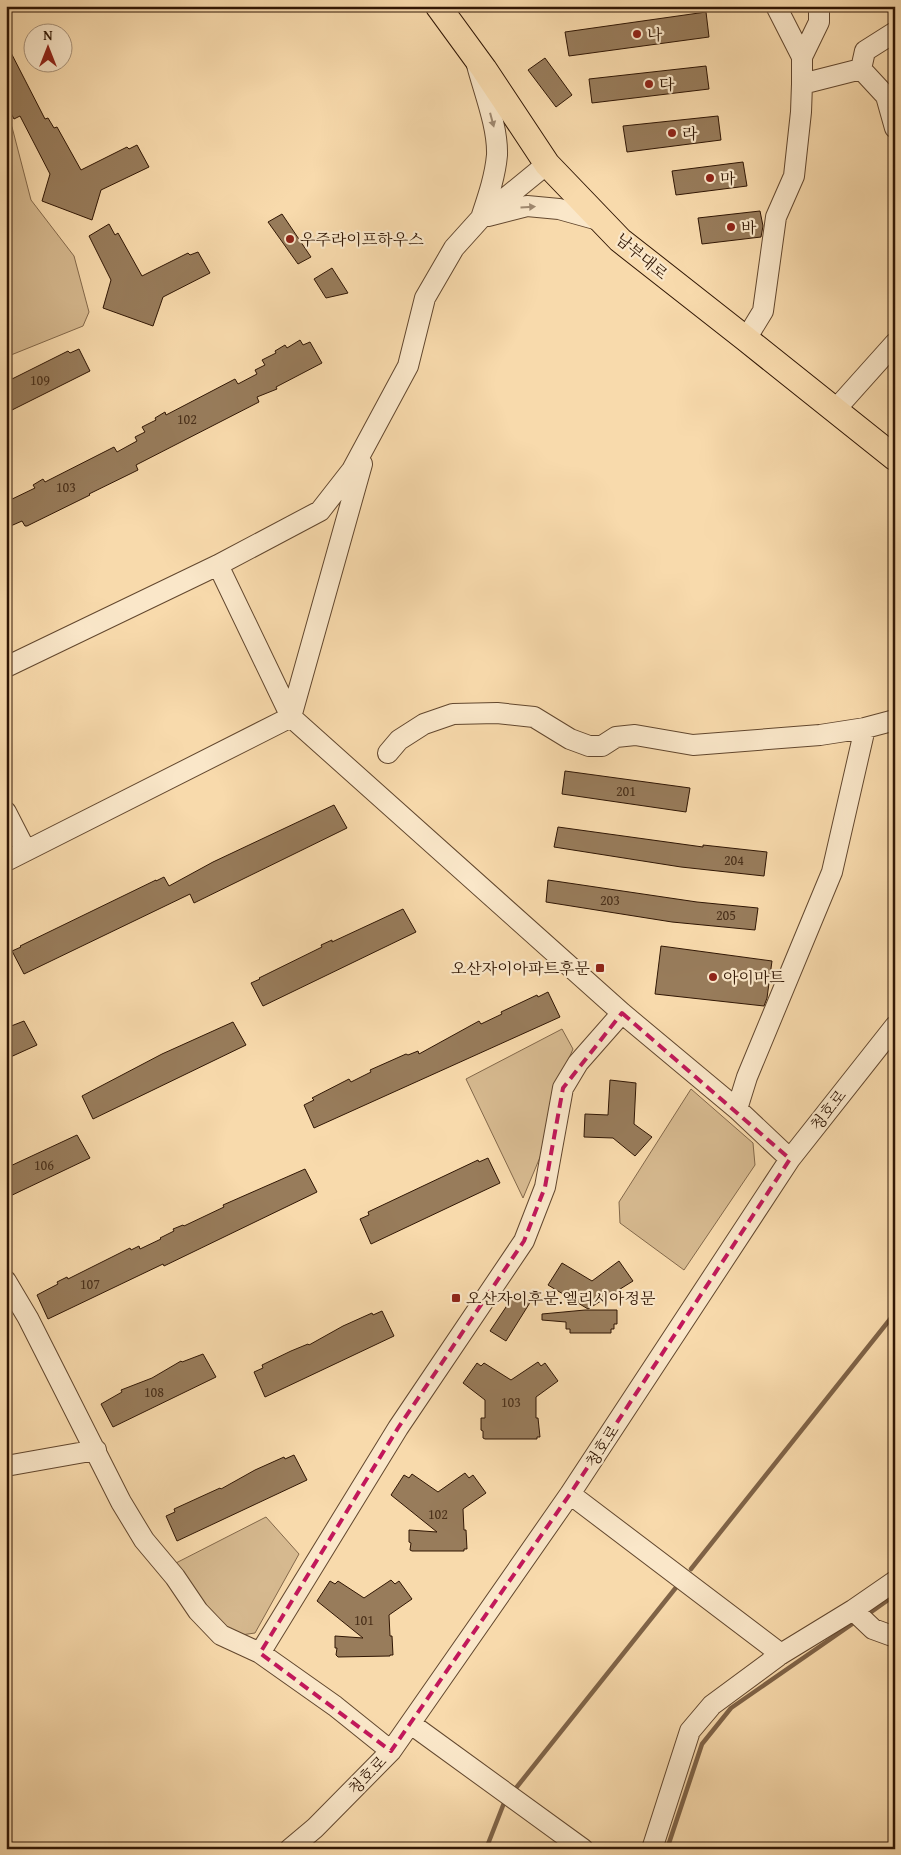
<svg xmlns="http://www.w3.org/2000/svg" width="901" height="1855" font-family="'Gentium Book Plus','Noto Serif KR',serif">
  <rect width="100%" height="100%" fill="#f8daac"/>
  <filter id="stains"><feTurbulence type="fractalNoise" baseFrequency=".004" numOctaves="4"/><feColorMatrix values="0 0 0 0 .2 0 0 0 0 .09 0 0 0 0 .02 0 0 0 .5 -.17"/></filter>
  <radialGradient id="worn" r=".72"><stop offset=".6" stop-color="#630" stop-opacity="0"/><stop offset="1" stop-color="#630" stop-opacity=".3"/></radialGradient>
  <path fill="#d6b98f" stroke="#83684a" d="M6,117L12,127L31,200L74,256L89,312L83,326L6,357Z
    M562,1029L573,1049L552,1097L543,1150L523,1198L466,1079Z
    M691,1089L753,1143L755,1165L684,1270L620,1223L619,1202Z
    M266,1517L299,1554L255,1633L234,1636L209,1613L174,1564Z"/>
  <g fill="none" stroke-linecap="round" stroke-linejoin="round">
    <path stroke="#7f6347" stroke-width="4.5" d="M691,1569L895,1313
      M867,1615L895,1595
      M516,1788L678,1585
      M486,1849L504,1803
      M667,1849L702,1744L731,1708L858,1620"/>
  </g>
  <path fill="#987c5b" stroke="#301604" d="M706,12L709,37L569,56L565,32Z
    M6,43L45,119L48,118L54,128L57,127L81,170L127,147L129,149L137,145L149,167L101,190L92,220L42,201L50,174L20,116L14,119L6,104Z
    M545,58L572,95L556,107L528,70Z
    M706,66L709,89L592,103L589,79Z
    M718,116L721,140L627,152L623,126Z
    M743,162L747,186L676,195L672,171Z
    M760,211L763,226L761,237L702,244L698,218Z
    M282,214L311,257L298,264L268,222Z
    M109,224L115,235L118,233L142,276L188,253L190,255L198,252L210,273L163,297L153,326L103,308L111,280L89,236Z
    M332,268L348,293L326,298L314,279Z
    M300,340L303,345L310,342L322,363L276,387L277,389L257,397L259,402L136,465L138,470L89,494L90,495L27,526H25L22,521L6,528V502L35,488L33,485L43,479L45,482L114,447L117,452L137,441L135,437L145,432L142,427L156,420L155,418L165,412L166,415L235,379L238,384L257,374L255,370L265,365L262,360L276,353L275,351L285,345L287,348Z
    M79,349L90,371L6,413V382L68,351L70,353Z
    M565,771L690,788L686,812L562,794Z
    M334,805L347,828L194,903L190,894L24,974L12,951L21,947L20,946L156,880V881L164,877L169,886L213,862Z
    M558,827L703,847V845L767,852L764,876L681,867L554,847Z
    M548,880L697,902L758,908L755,930L672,922L546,902Z
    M403,909L416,932L263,1006L251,983L260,979L259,978L322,947L321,945L332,940V942Z
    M661,946L772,961L767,998L764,1006L655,994Z
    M548,992L560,1017L314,1128L304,1105L314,1100L312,1098L349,1079L351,1082L371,1072L370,1070L406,1054L408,1055L418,1051L419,1054L479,1021L481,1024L502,1014L501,1012L537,995L538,997Z
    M24,1021L37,1045L6,1059V1028Z
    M233,1022L246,1045L93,1119L82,1096L162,1054Z
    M610,1080L636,1083L634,1124L652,1137L635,1156L613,1138L584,1137L585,1114L608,1115Z
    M77,1135L90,1158L6,1198V1168Z
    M488,1158L500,1183L371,1244L360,1219L369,1215L368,1212L478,1160L479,1162Z
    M305,1169L317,1192L164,1266L163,1264L48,1319L37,1295L58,1284L57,1282L67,1277L68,1279L130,1248L131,1250L139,1246L140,1249L161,1239L160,1238L174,1231L173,1229L183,1225L184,1226L224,1207L223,1205Z
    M619,1261L633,1281L588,1309L548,1285L562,1263L592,1281Z
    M516,1292L531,1301L506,1341L490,1331Z
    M585,1310H617V1324H614V1329H611V1333H570V1329H566V1322L542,1320V1314Z
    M382,1311L394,1336L265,1397L254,1372L263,1368L262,1365L291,1351L308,1344L309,1345L343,1326L372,1313L373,1315Z
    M203,1354L216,1377L113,1427L101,1404L122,1392L121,1390L152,1378L181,1361L182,1362Z
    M538,1362L541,1366L545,1363L558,1381L536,1397V1418H538L540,1437H537V1439H485L483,1438V1431L481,1430V1418H485V1400L463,1383L477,1363L481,1366L484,1363L511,1380Z
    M294,1455L307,1480L177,1541L166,1516L175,1512L174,1509L220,1488L221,1489L255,1470L284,1457L285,1459Z
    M465,1473L469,1478L473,1475L486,1493L463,1509L464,1530H466L467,1549H464V1551H412L410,1550L411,1543L409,1542V1530L437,1532L391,1495L404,1475L409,1478L412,1474L438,1492Z
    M391,1580L395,1584L399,1581L412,1599L389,1615L390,1636H392L393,1655H390V1656L338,1657L336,1655L337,1648H335V1636L363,1638L317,1601L330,1581L335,1584L338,1581L364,1598Z"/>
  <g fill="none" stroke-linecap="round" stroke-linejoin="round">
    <g stroke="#62472e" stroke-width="22">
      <path id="minor" d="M776,6L802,57V84
        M802,57L819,22V6
        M477,65C484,92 498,127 497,155C495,177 488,197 481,218
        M861,69L886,96L895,128
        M488,216L527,206L559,209L602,221
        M746,339L763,311L776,217L794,176L801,112L802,84L861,69L865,51L895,32
        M835,410L895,343
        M218,565L291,717
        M6,667L218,565L320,511L352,470L408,366L425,298L454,248L481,218L547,164
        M291,717L362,464
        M388,753L399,740L424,724L453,714L497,713L534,717L570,739L589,746H602L616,737L635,735L693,745L820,735L865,728
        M6,812L26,851
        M6,861L291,717L622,1013L737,1109L790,1159
        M737,1109L747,1077L832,872L865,728L895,720
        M6,1281L28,1318L121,1502L144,1540L175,1577L198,1611L221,1635L260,1653L335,1706L391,1751
        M6,1466L96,1450
        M570,1494L781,1654
        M853,1610L873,1629L895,1637
        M260,1653L398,1428L524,1241L545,1187L563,1088L578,1063L622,1013
        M411,1724L583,1849
        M290,1849L315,1828L391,1751L570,1494L790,1159L895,1026
        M652,1849L690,1731L712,1705L781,1654L853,1610L895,1581"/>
    </g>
    <g stroke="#301604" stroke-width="27">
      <path id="major" d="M438,6L484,69L547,164L620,240L746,339L895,458"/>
    </g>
    <use href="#minor" stroke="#fae7c9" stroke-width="20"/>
    <use href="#major" stroke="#f8daac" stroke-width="25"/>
  </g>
  <defs><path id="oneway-solid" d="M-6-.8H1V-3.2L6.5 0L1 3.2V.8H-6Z" transform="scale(1.25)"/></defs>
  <g fill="#9f8970">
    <use href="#oneway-solid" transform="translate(492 120) rotate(75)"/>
    <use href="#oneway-solid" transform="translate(528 207) rotate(-3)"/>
  </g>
  <path fill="none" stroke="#c2185b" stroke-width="4" stroke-dasharray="10 6" stroke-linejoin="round" d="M622,1013L790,1159L570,1494L391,1751L260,1653L398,1428L524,1241L545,1187L563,1088Z"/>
  <g fill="#8f2418" stroke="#fae7c9" stroke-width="2">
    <circle cx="637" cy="34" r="5"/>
    <circle cx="649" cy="84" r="5"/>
    <circle cx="672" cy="133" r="5"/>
    <circle cx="710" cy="178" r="5"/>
    <circle cx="731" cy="227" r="5"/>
    <circle cx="290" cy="239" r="5"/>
    <rect x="595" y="963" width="10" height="10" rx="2.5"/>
    <circle cx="713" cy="977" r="5"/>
    <rect x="451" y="1293" width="10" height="10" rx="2.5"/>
  </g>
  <g text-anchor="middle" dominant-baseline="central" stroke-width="4.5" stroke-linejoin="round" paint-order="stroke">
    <g font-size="14" fill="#4a301a">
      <text x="40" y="380">109</text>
      <text x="187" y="419">102</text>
      <text x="66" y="487">103</text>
      <text x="626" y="791">201</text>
      <text x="734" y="860">204</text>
      <text x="610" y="900">203</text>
      <text x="726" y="915">205</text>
      <text x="44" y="1165">106</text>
      <text x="90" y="1284">107</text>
      <text x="154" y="1392">108</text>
      <text x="511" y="1402">103</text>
      <text x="438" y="1514">102</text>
      <text x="364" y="1620">101</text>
    </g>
    <g font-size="16" fill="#301604" stroke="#fae7c9" text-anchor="start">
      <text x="647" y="34">나</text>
      <text x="659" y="84">다</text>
      <text x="682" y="133">라</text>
      <text x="720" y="178">마</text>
      <text x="741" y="227">바</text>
      <text x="300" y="239">우주라이프하우스</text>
      <text x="590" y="968" text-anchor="end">오산자이아파트후문</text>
      <text x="723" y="977">아이마트</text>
      <text x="466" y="1298">오산자이후문.엘리시아정문</text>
    </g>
    <g font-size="16" fill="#301604" stroke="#fae7c9">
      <text transform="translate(642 256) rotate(40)">남부대로</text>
      <text transform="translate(828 1110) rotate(-52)">청호로</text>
      <text transform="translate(602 1446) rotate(-57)">청호로</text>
      <text transform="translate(367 1775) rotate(-46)">청호로</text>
    </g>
  </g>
  <rect width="901" height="1855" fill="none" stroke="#f8daac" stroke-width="25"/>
  <rect x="8" y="8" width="886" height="1840" fill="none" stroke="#301604" stroke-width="2.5"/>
  <rect x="12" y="12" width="876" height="1830" fill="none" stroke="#301604"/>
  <g transform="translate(48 48)"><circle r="24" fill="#fae7c9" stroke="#a9937a"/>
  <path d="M0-4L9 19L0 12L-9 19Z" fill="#8f2418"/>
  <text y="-8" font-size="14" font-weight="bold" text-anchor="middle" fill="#301604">N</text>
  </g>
  <rect width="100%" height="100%" filter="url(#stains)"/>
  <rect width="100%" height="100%" fill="url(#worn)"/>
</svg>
